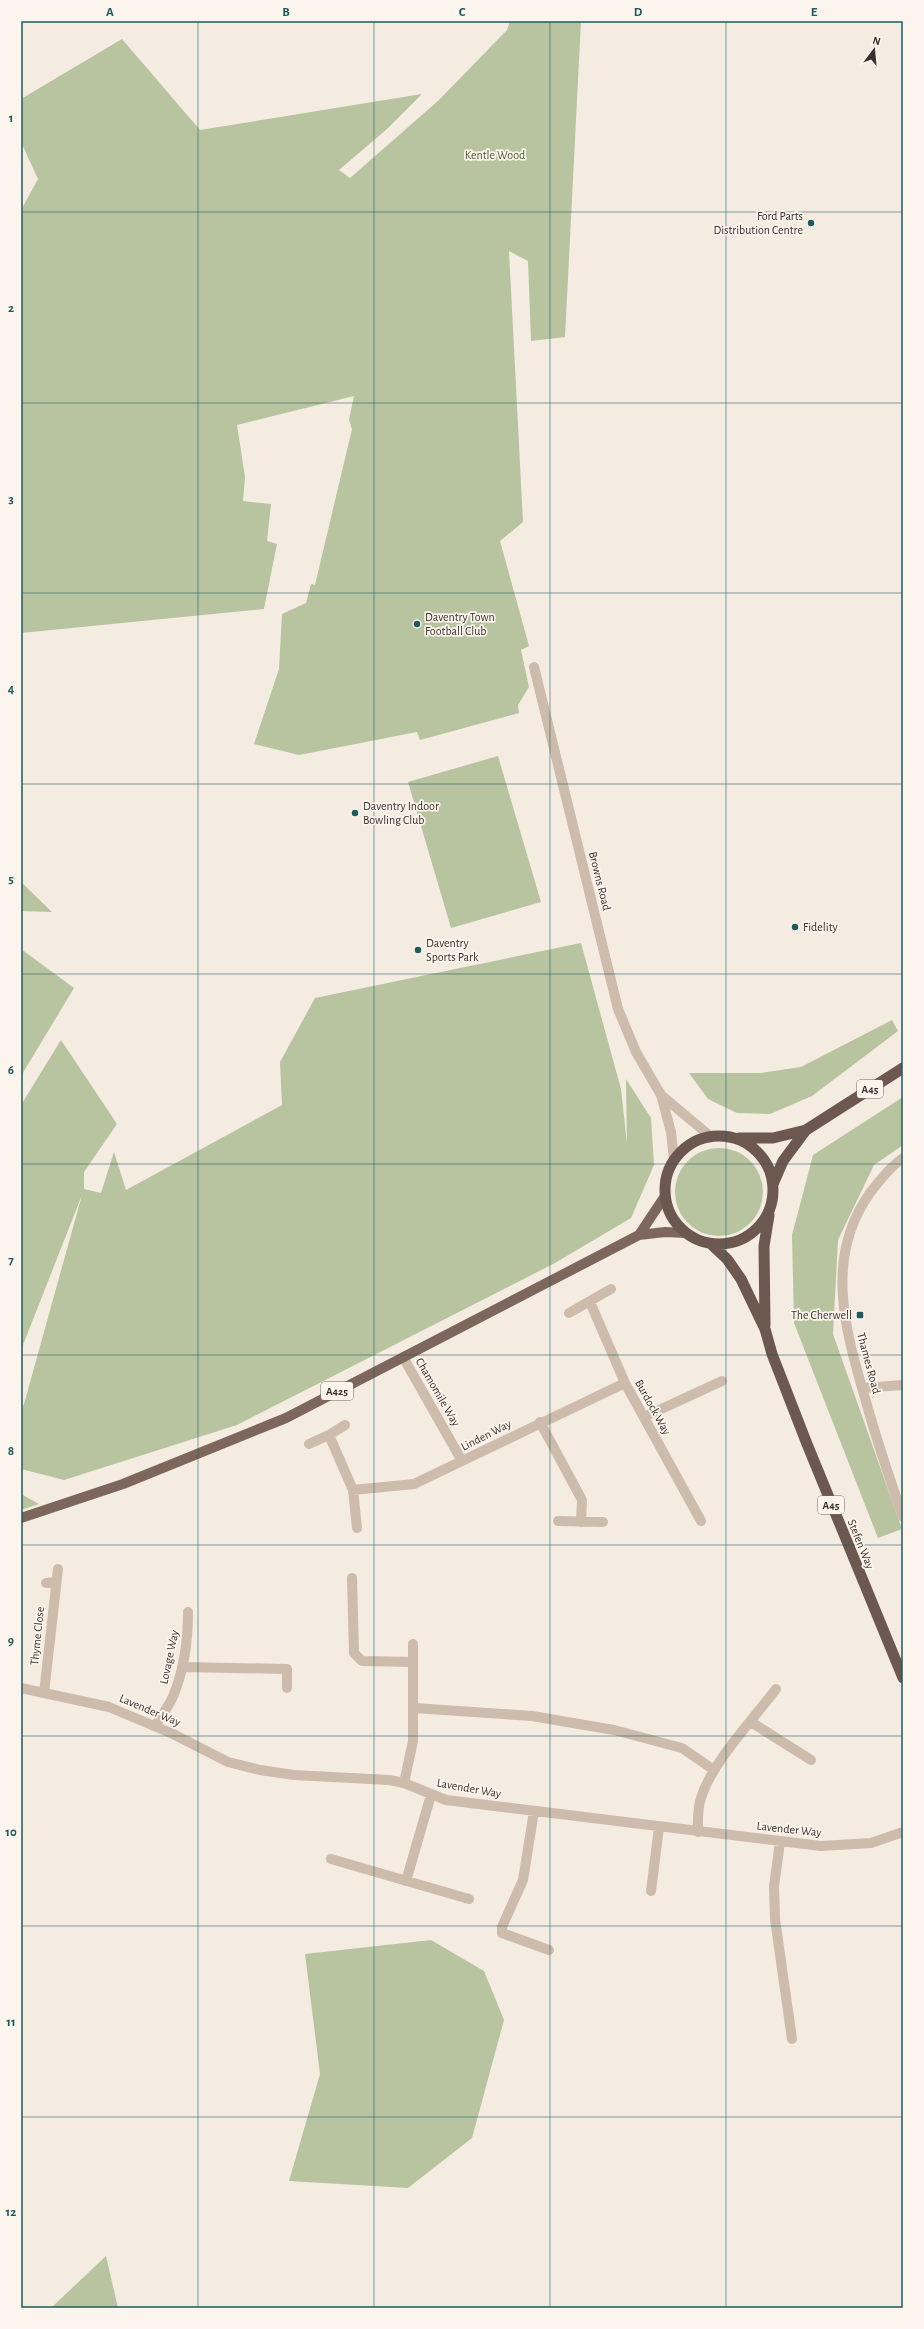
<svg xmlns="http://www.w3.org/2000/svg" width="924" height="2329" font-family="'Alegreya Sans',sans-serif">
  <rect width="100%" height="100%" fill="#f4ebe1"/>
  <path fill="#b8c4a0" d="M510,21H581L565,337L531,341L528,261L509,251L523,522L500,541L529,646L521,650L529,687L518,705L519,713L420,740L417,732L299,755L254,744L279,669L282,614L306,603L311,584L315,585L352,429L349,420L354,396L237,425L245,477L243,501L271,504L267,541L277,544L264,609L21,633V210L38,179L21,142V99L122,39L200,130L422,94L387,129L339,170L350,178L439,100L507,30Z
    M498,756L541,902L451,928L408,782Z
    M21,882L52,912L21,911Z
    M581,943L621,1089L627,1144L626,1079L651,1118L654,1165L631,1218L555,1263L237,1425L64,1480L21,1469V1409L24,1404L82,1195L21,1350V1105L61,1040L117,1124L84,1172V1189L101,1193L114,1152L126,1190L282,1105L280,1062L315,998Z
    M21,949L74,988L21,1076Z
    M892,1020L898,1031L812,1096L770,1114L737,1113L708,1099L689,1073H761L801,1067Z
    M903,1097V1145L874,1165L838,1240L833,1334L902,1529L878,1538L794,1323L792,1235L813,1155Z
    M675 1192a44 44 0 1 1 88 0a44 44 0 1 1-88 0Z
    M21,1494L39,1504L21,1510Z
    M431,1940L484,1971L504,2020L472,2138L408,2188L289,2181L320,2074L305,1954Z
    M106,2256L118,2308H51Z"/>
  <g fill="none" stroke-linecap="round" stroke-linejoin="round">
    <path stroke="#cdbbac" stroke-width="10" d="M534,667L618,1009L636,1052L661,1095L710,1136
      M661,1095L671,1132L674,1160
      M903,1158C890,1167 879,1181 870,1193C824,1257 845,1329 865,1398C876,1438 889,1477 903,1517
      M590,1302L625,1383L701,1521
      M569,1313L611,1289
      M403,1357L462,1461
      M862,1388L903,1385
      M644,1417L722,1381
      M540,1422L582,1500L581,1522
      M329,1435L353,1490L357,1528
      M309,1444L329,1435L345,1425
      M353,1490L414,1484L625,1383
      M558,1521L603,1522
      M352,1578L354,1653L362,1661L413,1662
      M46,1583L56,1582
      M182,1667L287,1669V1688
      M21,1688L109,1707L173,1734L228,1762L260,1770L294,1775L389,1780L404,1783L446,1800L821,1846L871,1843L903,1832
      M44,1693L58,1569
      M414,1708L532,1716L614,1730L682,1748L714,1770
      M751,1722L811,1760
      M155,1726C161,1716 170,1705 174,1694C184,1669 188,1639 188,1612
      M404,1783L413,1741V1644
      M534,1811L523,1880L502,1927V1933L549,1950
      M698,1832C698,1820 697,1809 701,1798C712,1762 753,1720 776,1689
      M780,1842L774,1886L775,1919L792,2039
      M331,1859L469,1899
      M406,1881L431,1795
      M651,1891L659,1827"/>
    <path stroke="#7d675c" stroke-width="10" d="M639,1235L665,1196
      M21,1518L123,1484L286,1418L639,1235L665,1232L686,1233"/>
    <path stroke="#6c584f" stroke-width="11" d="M665 1190a54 54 0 1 1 108 0a54 54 0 1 1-108 0Z
      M739,1138H773L806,1130L903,1068
      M773,1184L783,1161L806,1130
      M711,1244L727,1259L741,1279L765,1329L772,1354L807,1444L903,1678
      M765,1325L764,1246L769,1215"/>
  </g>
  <path fill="none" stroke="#1f5a5e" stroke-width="1" stroke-opacity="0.55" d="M198,21V2308M374,21V2308M550,21V2308M726,21V2308M21,212H903M21,403H903M21,593H903M21,784H903M21,974H903M21,1164H903M21,1355H903M21,1545H903M21,1736H903M21,1926H903M21,2117H903"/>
  <g fill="#1f5a5e" stroke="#fbf5ee" stroke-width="1.5">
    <circle cx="811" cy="223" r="4"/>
    <circle cx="417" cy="624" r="4"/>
    <circle cx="355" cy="813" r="4"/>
    <circle cx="795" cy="927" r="4"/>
    <circle cx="418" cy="950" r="4"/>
    <rect x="856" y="1311" width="8" height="8" rx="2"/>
  </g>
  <g text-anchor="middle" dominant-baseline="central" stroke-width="3.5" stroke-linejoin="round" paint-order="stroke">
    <g fill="#fbf5ee" stroke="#756b66" stroke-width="1">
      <rect x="857" y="1080" width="26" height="18" rx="3"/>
      <rect x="321" y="1382" width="32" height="18" rx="3"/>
      <rect x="818" y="1496" width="26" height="18" rx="3"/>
    </g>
    <g font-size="11" font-weight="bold" fill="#3b302b">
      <text x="870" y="1089">A45</text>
      <text x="337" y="1391">A425</text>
      <text x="831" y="1505">A45</text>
    </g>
    <g font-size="12" fill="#4a5a2e" stroke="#fbf5ee">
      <text x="495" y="155">Kentle Wood</text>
    </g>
    <g font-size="12" fill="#3b302b" stroke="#fbf5ee" text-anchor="start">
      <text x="803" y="216" text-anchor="end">Ford Parts<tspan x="803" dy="14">Distribution Centre</tspan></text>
      <text x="425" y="617">Daventry Town<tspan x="425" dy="14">Football Club</tspan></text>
      <text x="363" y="806">Daventry Indoor<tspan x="363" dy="14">Bowling Club</tspan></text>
      <text x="803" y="927">Fidelity</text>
      <text x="426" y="943">Daventry<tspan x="426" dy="14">Sports Park</tspan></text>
      <text x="852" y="1315" text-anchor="end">The Cherwell</text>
    </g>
    <g font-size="12" fill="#3b302b" stroke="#fbf5ee">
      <text transform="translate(600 881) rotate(76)">Browns Road</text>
      <text transform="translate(869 1363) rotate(75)">Thames Road</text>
      <text transform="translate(438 1392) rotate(60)">Chamomile Way</text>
      <text transform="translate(653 1407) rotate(61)">Burdock Way</text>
      <text transform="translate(486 1435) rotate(-27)">Linden Way</text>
      <text transform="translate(861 1544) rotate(68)">Stefen Way</text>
      <text transform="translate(37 1636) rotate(-84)">Thyme Close</text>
      <text transform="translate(169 1657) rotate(-78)">Lovage Way</text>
      <text transform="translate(150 1710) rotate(23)">Lavender Way</text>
      <text transform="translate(469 1788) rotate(10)">Lavender Way</text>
      <text transform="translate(789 1829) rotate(6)">Lavender Way</text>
    </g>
  </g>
  <rect width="924" height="2329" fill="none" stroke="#fbf5ee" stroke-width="44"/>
  <g transform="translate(874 50) rotate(16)" stroke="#fbf5ee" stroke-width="3" paint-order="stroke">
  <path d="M0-3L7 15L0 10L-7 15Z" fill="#3b302b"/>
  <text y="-6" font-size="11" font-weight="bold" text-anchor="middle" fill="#3b302b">N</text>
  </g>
  <rect x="22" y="22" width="880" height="2285" fill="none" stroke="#1f5a5e" stroke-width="1.5"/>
  <g font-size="13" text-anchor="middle" font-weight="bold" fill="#1f5a5e">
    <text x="110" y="16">A</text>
    <text x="286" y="16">B</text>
    <text x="462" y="16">C</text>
    <text x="638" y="16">D</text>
    <text x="814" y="16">E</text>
    <text x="11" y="122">1</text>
    <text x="11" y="312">2</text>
    <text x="11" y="503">3</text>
    <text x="11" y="693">4</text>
    <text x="11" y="883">5</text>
    <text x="11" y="1074">6</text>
    <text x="11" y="1264">7</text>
    <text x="11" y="1455">8</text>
    <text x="11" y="1645">9</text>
    <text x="11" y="1836">10</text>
    <text x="11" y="2026">11</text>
    <text x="11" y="2216">12</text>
  </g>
</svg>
